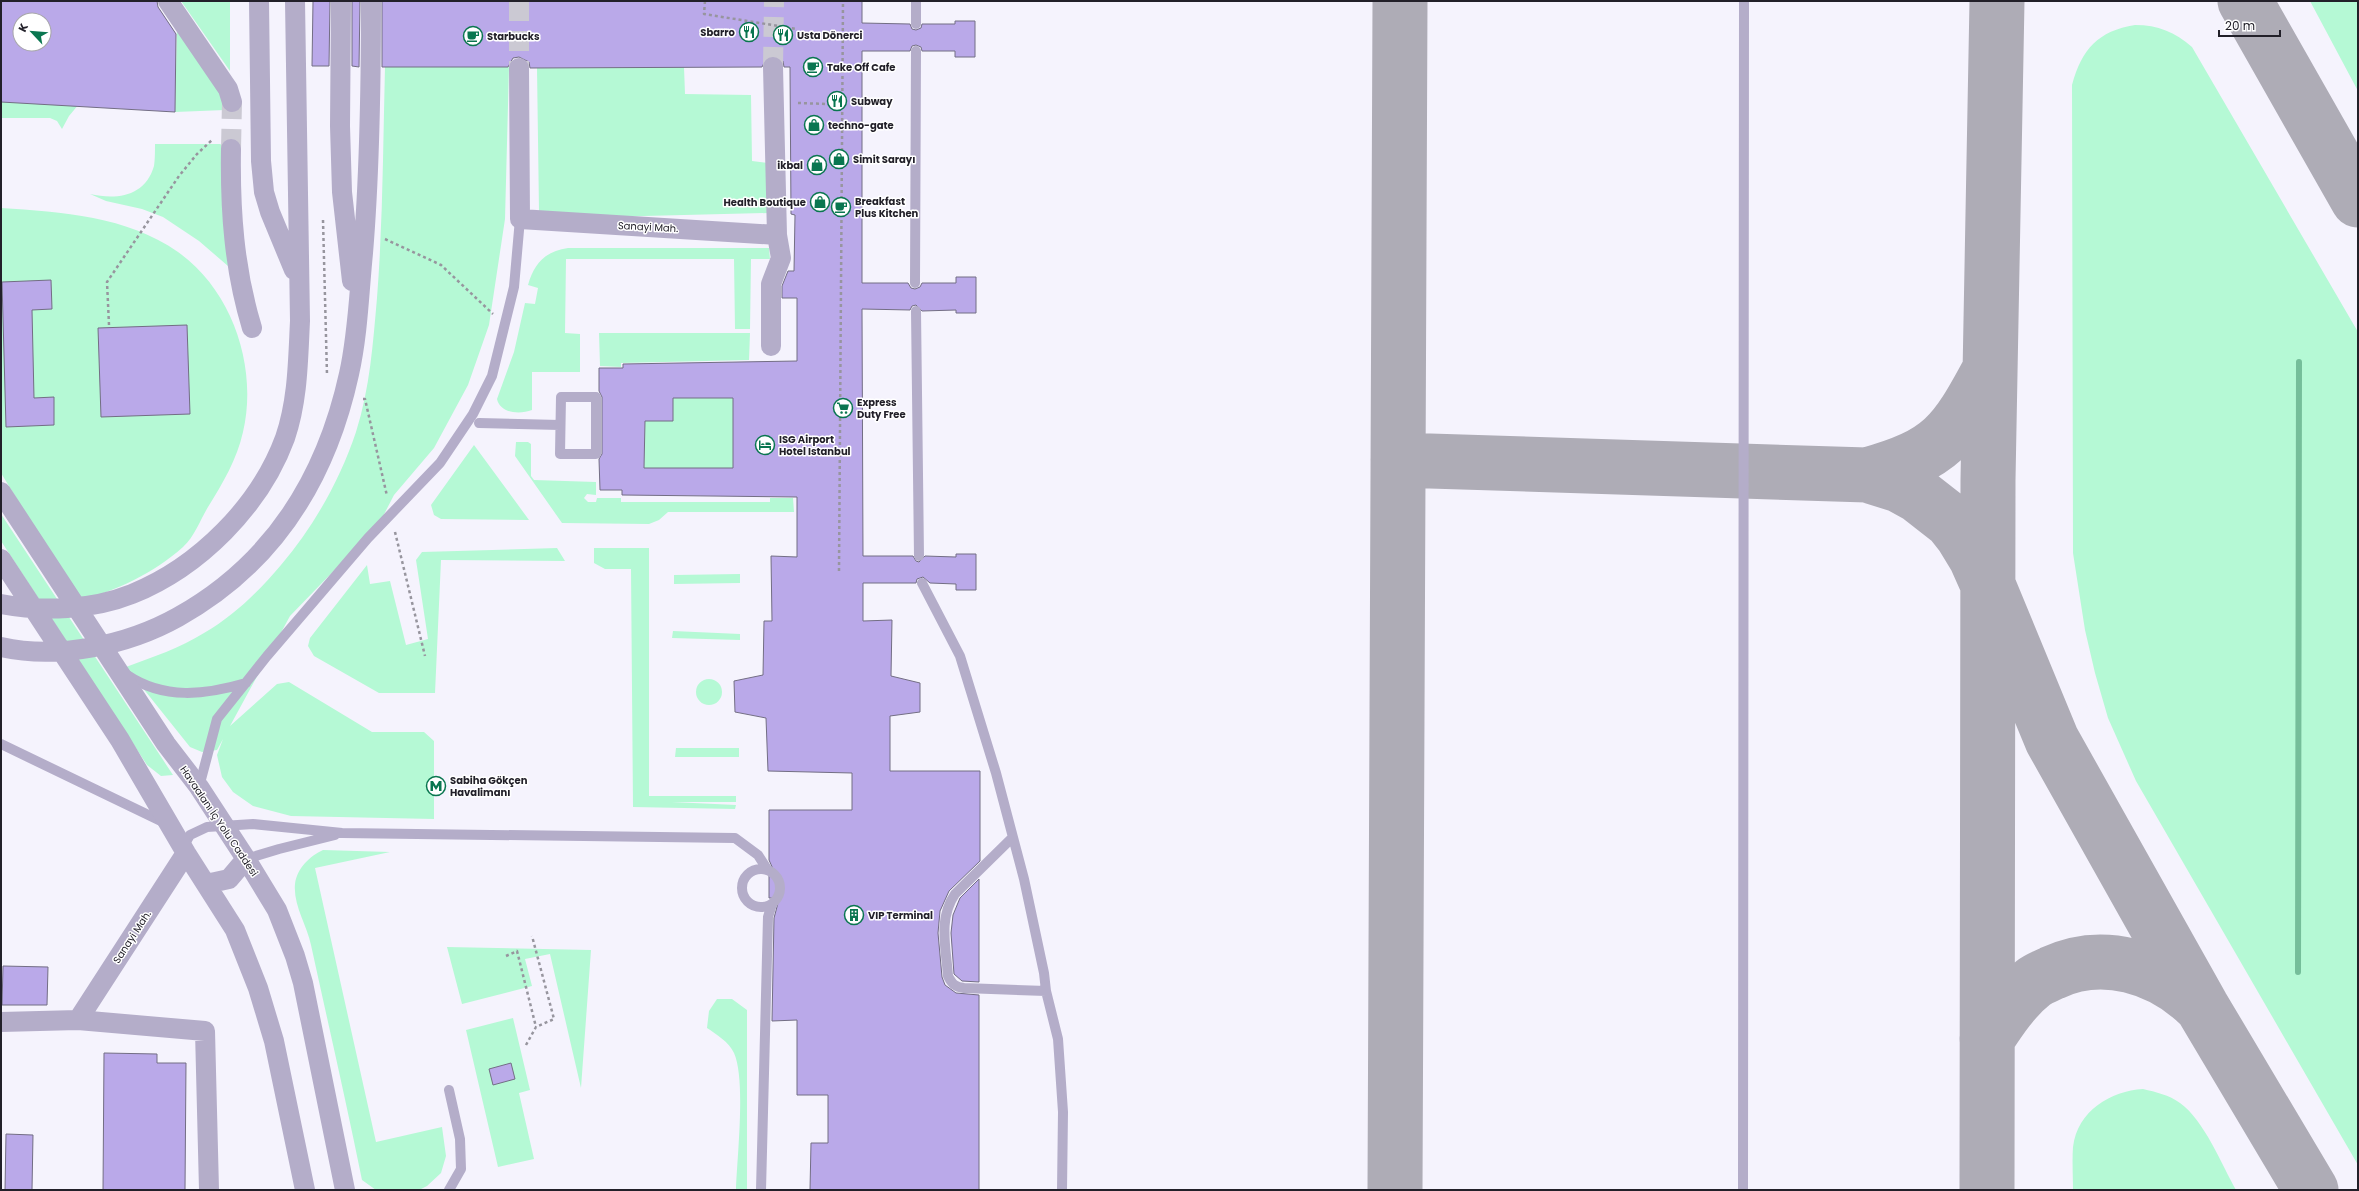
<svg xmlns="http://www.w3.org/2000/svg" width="2359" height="1191" font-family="Poppins,sans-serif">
  <rect width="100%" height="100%" fill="#f5f3fd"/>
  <path fill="#b5f9d5" d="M181,1H230V71Z
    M2310,1H2358V91Z
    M2135,25C2158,25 2175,32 2192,47L2358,332V1165L2136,781L2108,718L2095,673L2085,630L2073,553L2072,85C2082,49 2098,31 2135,25Z
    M177,28L224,98L225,110L175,112Z
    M385,67H509L505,219L489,325L468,385L434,448L394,495L379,524L290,616L230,726L277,684L289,682L372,732H424L434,741V819L291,816L253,806L233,792L222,777L217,755L223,739L217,750L202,752L190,747L126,667C153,657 180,648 204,633C234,616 259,591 281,565C314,526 340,480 356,432C370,388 373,343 377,298C383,221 383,144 385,67Z
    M684,67L685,94L751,95L752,161L768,163L769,213L564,218L539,211L537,68Z
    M1,96L79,104L69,116L62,129L57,121L50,118H1Z
    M155,144H220L224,146L230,264L228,266L199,241L163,217L142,209L106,201L90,194C116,200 145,197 154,166C155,160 155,151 155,144Z
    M1,208C62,212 127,216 178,252C233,291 258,368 243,432C237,459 223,483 208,507C200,520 195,536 183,547C153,574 117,590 79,601L1,473Z
    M568,248H769L770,259H751L750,329H735L734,259H566L565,333L580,334V372H532V410C519,415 500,413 497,399L514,352L525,303L535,304L538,288L528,285C534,264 545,251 568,248Z
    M599,333H750L749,360L621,363V367L600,366Z
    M673,398H733V468H644L645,421H673Z
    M516,442H528L531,444V476L534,480L596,482V495L587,494L584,498L588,502H596L597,498H621V502H770V498H793L794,512H668L659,520L649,524L562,523L515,456Z
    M474,445L529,520L441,519L434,515L431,505Z
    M1,514L173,775L161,776L147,765L1,541Z
    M557,548L565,561L441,560L435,693H379L314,656L308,646L310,638L367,565L370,584L390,581L406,645L428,639L416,560L422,552Z
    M594,548H649V796H736V802H672L736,805L735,809L633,807L631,569H605L594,563Z
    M740,574V583L674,584V575Z
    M673,631L740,634V640L672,638Z
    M696 692a13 13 0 1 1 26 0a13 13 0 1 1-26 0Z
    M676,748H739V757H675Z
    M323,850L390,852L315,868L376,1142L442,1127L446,1156L441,1173L427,1186L419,1190H376L362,1180C346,1101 328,1023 311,945C307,925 293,905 295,884C297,868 310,856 323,850Z
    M447,947L591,950L581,1088L550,954L525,959L532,986L462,1004Z
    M717,999H732L747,1010V1190H736C737,1157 746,1080 734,1053C729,1042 716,1034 707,1028L709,1011Z
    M513,1018L530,1090L519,1093L534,1159L498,1167L466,1030Z
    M2143,1089C2156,1092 2169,1095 2180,1103C2204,1120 2222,1165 2236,1190H2073C2073,1176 2072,1161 2073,1147C2077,1111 2111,1091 2143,1089Z"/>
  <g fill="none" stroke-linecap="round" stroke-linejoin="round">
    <path stroke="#75be9a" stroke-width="6" d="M2298,972L2299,362"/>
    <path stroke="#aeacb6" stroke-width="55" d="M2245,1L2358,200
      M1398,460L1867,475L1899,485L1919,496L1951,521L1962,535L1976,558L1988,585L2052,740L2202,1007L2311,1190
      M1867,475C1942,454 1954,436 1990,369
      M1987,1039C2000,1019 2014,998 2033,983C2038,979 2046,976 2052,973C2103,949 2160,967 2199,1004
      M1395,1190L1400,1
      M1987,1190L1988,480L1997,1"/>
  </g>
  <path fill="#baa9e9" stroke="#736e84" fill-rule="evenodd" d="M1,1H157L158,7L176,34L175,112L1,102ZM20,20H44V44H20Z
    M313,1H330L329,66H312Z
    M352,1H360L359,67L352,66Z
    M382,1H862V23L910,24L912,29L916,30L921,28L922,24H955V21H975V57H955V51H922L921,47L916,45L912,46L910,51H862V283H908L911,288L915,289L920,287L922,283H956V277H976V313H956V310L922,311L916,305L912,306L910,310L862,309L863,556H913L916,561L919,562L925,556L956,557V554H976V590H956V584L930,583L923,577L917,579L916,583H863V621L892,620L891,676L920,683V712L890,716V771H980V861L949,891L940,911L938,933L942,977L945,985L956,993L979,995V1190H810L811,1143H828V1095H797V1020L772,1021L774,918L778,903L774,898H769V875L773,869L769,860V810H852V773L768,771L766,718L735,712L734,681L763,675L764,621H772L771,556L797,557V497L622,495V490H600L599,459L602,454V397L599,391V368H623V364L797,361V298H782V286L788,271H794L795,215L791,214L790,67H784L783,61L773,56L767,57L762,67L530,68L529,62L519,57L513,58L508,67H382ZM673,398H733V468H644L645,421H673Z
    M51,280L52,309L32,310L34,398L54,397V425L6,427L2,282Z
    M187,325L190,414L101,417L98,328Z
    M979,879V982L962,981L954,974L951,933L953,915L960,898Z
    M3,966L48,967L47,1005H2Z
    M104,1053L157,1054V1063H186L185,1190H103Z
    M511,1063L515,1079L493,1085L489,1069Z
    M6,1134L33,1135L32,1190H5Z"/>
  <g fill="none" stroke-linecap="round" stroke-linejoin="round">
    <path stroke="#cbc9d3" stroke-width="20" stroke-dasharray="20 10" stroke-linecap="butt" d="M519,1V68
      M773,67L774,1
      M231,149L232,102"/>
    <path stroke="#97959e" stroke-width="2.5" stroke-dasharray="3 3" stroke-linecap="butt" d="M705,1L704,14L797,29
      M798,103L828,104
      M323,220L327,375
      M385,239L441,265L493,314
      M109,325L107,282L179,176L197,154L212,140
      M363,399H365L387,496
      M395,532L425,656
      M839,571L843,1
      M506,956L517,951L536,1027
      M526,1045L536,1027L554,1019L532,936"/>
    <path stroke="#b4adc9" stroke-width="10" d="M916,24V1
      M915,283L916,51
      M916,311L919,556
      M561,397H596V454H560Z
      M479,423L560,425
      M922,583L960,656L996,773L1024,879L1044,973L1046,991L1058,1039L1063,1112L1062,1190
      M127,675C164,700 205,695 246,683
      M1,744L165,823
      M199,787L217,719L267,656L368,538L440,463L473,414L492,376L514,287L520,219
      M1012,838L955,894C938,919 946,947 948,976C952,984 955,987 964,988L1046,991
      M183,847L190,835L207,827L253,824L342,833L735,838L758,855L767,869
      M246,859L279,849L335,835
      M742 888a19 19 0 1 1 38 0a19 19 0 1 1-38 0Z
      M449,1190L461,1169L460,1139L449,1090
      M761,1190L768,917L772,904
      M1743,1190L1744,1"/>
    <path stroke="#b4adc9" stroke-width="20" d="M168,1L228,89L232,102
      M259,1L261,161L264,192L270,212L294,270
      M341,1L340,126L342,192L352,281
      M519,68L520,219L777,235
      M231,149C230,210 234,269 252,328
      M771,346V284L781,258L777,235L773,67
      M1,492L166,744L199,787L246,859L277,910L295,956L303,983L345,1190
      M1,559L120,740L186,853L235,930L258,988L274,1041L305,1190
      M1,604C43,612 92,610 132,594C199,567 260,506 285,438C298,400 298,360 300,321L295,1
      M1,647C58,660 128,645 178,617C273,564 326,479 349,374C358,334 359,293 363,253C370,169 371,85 371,1
      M206,884L229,879L246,859
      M78,1020L186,853
      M1,1022L78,1020L205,1031L209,1190"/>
  </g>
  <defs>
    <g id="restaurant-ring" transform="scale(1)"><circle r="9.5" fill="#fff" stroke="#0a7650" stroke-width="1.5"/><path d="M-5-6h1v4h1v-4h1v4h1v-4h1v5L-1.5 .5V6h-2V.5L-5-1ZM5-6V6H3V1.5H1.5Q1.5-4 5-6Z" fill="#0a7650"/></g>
    <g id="cafe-ring" transform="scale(1)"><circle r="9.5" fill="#fff" stroke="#0a7650" stroke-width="1.5"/><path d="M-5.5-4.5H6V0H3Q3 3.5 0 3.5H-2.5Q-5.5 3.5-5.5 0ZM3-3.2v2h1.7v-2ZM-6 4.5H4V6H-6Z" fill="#0a7650"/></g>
    <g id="shop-ring" transform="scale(1)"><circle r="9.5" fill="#fff" stroke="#0a7650" stroke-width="1.5"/><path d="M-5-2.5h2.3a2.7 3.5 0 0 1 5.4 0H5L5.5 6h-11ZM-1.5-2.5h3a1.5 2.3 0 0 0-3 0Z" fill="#0a7650"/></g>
    <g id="supermarket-ring" transform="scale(1)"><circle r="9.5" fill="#fff" stroke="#0a7650" stroke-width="1.5"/><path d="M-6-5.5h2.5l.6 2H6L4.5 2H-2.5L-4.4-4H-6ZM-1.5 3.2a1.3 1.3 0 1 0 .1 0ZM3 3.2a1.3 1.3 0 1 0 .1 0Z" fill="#0a7650"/></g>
    <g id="hotel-ring" transform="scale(1)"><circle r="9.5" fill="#fff" stroke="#0a7650" stroke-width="1.5"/><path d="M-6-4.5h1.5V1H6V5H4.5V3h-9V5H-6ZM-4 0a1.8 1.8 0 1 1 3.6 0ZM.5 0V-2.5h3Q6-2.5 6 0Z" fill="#0a7650"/></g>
    <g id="metro-ring" transform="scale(1)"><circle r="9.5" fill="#fff" stroke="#0a7650" stroke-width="1.5"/><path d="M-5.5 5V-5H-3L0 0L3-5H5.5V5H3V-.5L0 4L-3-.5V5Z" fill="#0a7650"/></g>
    <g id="building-ring" transform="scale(1)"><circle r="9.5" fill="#fff" stroke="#0a7650" stroke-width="1.5"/><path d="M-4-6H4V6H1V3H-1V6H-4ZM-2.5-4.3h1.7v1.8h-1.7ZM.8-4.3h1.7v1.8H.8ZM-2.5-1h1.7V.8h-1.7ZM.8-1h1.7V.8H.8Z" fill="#0a7650"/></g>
  </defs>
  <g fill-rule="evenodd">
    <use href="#restaurant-ring" x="749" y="32"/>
    <use href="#restaurant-ring" x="783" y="35"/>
    <use href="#cafe-ring" x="473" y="36"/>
    <use href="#cafe-ring" x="813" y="67"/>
    <use href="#restaurant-ring" x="837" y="101"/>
    <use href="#shop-ring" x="814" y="125"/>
    <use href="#shop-ring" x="839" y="159"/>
    <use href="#shop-ring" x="817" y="165"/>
    <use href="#shop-ring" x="820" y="202"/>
    <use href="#cafe-ring" x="841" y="207"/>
    <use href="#supermarket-ring" x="843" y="408"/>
    <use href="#hotel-ring" x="765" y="445"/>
    <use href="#metro-ring" x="436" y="786"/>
    <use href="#building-ring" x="854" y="915"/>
  </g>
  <g text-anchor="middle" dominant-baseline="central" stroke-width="3" stroke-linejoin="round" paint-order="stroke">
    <g font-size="10" font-weight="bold" fill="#222029" stroke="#fff" text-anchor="start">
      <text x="735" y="32" text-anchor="end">Sbarro</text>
      <text x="797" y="35">Usta Dönerci</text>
      <text x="487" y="36">Starbucks</text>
      <text x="827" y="67">Take Off Cafe</text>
      <text x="851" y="101">Subway</text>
      <text x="828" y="125">techno-gate</text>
      <text x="853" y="159">Simit Sarayı</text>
      <text x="803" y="165" text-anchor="end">ikbal</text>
      <text x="855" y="201">Breakfast<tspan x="855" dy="12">Plus Kitchen</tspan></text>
      <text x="806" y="202" text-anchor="end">Health Boutique</text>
      <text x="857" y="402">Express<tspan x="857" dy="12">Duty Free</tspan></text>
      <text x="779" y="439">ISG Airport<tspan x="779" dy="12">Hotel Istanbul</tspan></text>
      <text x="450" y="780">Sabiha Gökçen<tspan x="450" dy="12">Havalimanı</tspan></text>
      <text x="868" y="915">VIP Terminal</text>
    </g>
    <g font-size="10" fill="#222029" stroke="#fff">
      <text transform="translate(648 227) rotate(3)">Sanayi Mah.</text>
      <text transform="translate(219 821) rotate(56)">Havaalanı İç Yolu Caddesi</text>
      <text transform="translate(132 937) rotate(-57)">Sanayi Mah.</text>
    </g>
  </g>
  <rect width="2359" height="1191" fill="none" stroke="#222029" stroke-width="4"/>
  <g transform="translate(32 32) rotate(296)"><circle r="19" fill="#ffffff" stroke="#a7a6a9"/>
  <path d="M0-3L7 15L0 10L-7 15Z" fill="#0a7650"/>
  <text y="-6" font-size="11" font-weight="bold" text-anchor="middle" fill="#222029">K</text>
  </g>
  <path d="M2219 30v6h61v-6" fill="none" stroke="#222029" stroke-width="2"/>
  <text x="2225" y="30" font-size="12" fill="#222029" stroke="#ffffff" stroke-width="3" paint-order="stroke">20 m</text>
</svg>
